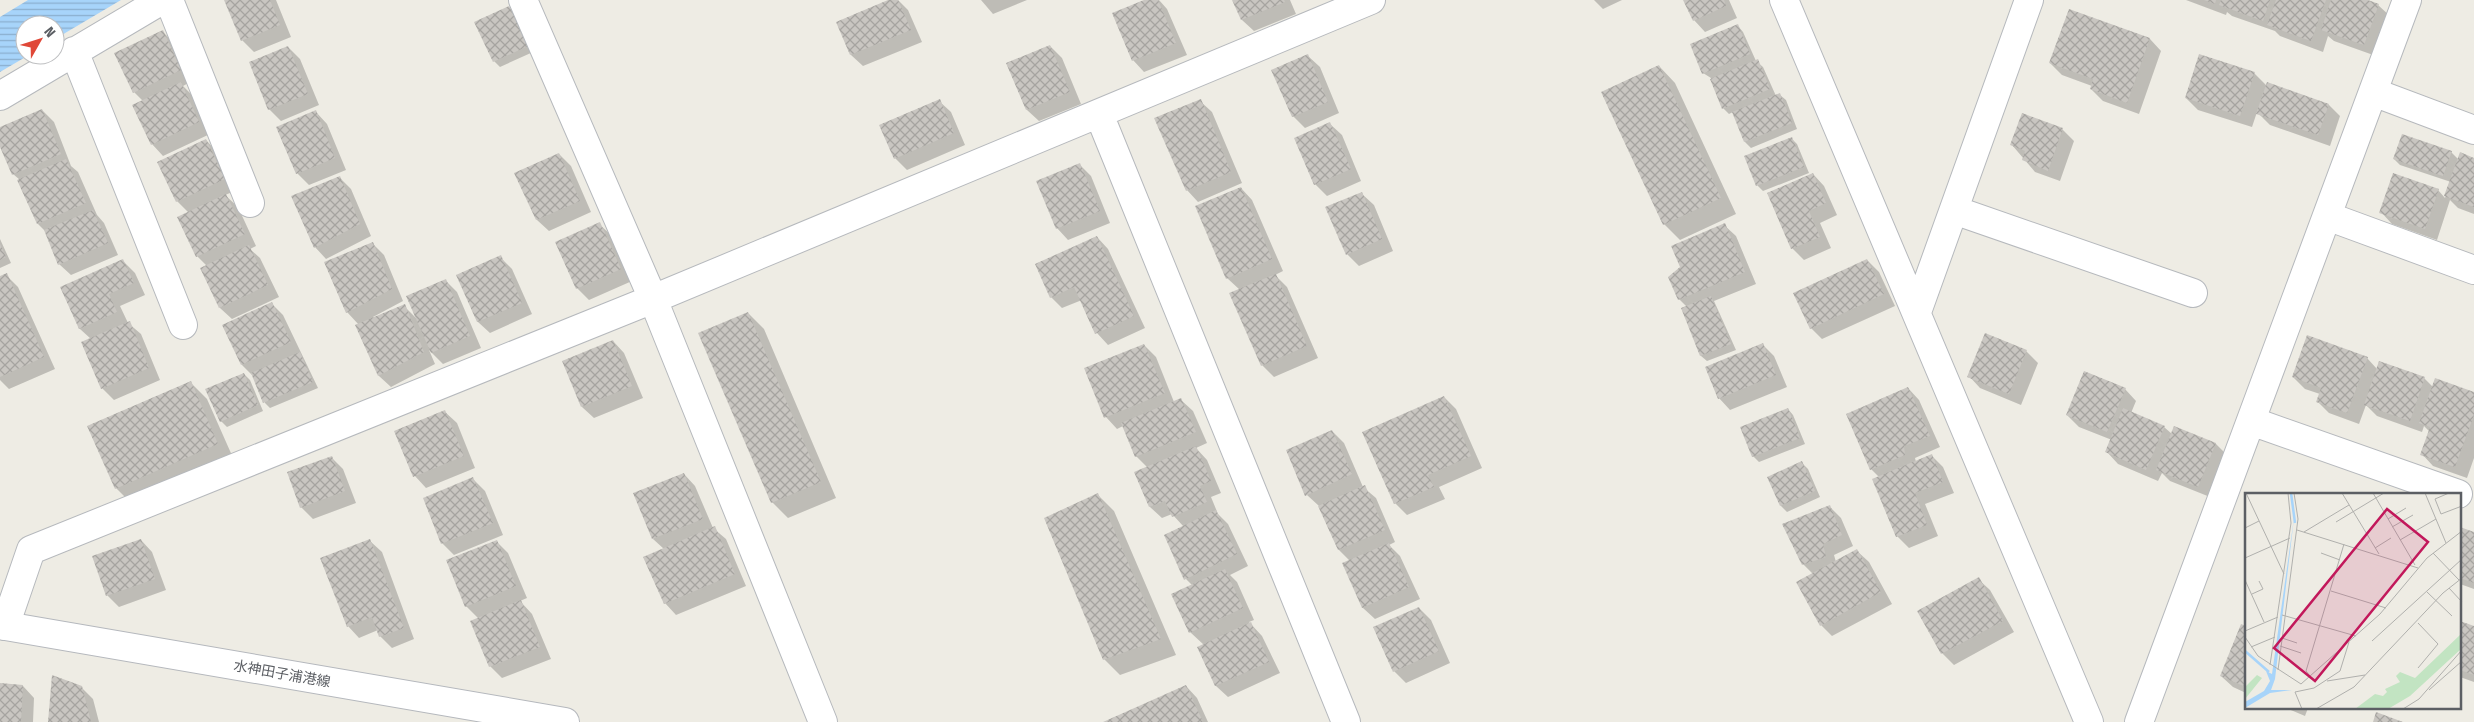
<svg xmlns="http://www.w3.org/2000/svg" width="2474" height="722" font-family="'Fira Sans Condensed','Noto Sans JP',sans-serif">
  <defs>
    <pattern id="water-rules" width="6" height="5" patternUnits="userSpaceOnUse" patternTransform="scale(1.25)"><rect width="6" height="5" fill="#a7d4fa"/><path d="M0 2.5h6" fill="none" stroke="#8bafce"/></pattern>
    <pattern id="building-cross-hatch" width="8" height="8" patternUnits="userSpaceOnUse" patternTransform="scale(1.25)"><rect width="8" height="8" fill="#c9c6c1"/><path d="M0 0l8 8M0 8l8-8" fill="none" stroke="#a6a4a0"/></pattern>
  </defs>
  <rect width="100%" height="100%" fill="#eeece4"/>
  <path fill="url(#water-rules)" d="M28,0H121L55,39V25H25V55H29L0,72V17Z"/>
  <path fill="#0003" d="M225,0H276L291,37L254,52L242,40Z
    M891,0H898L908,10L922,42L863,66L851,55L838,23Z
    M981,0H1027L993,14Z
    M1148,0H1159L1167,9L1187,55L1144,72L1133,60Z
    M1234,0H1290L1296,14L1254,31L1242,20Z
    M1594,0H1622L1603,9Z
    M1684,0H1729L1737,18L1705,32L1694,20Z
    M2186,0H2364L2378,5L2390,16L2376,56L2334,41L2328,36L2323,52L2280,36L2275,31L2232,16L2227,12L2226,15Z
    M509,7L514,13L533,52L500,67L494,61Z
    M1738,26L1743,32L1756,61L1763,67L1776,96L1780,95L1786,100L1797,129L1751,148L1745,142L1733,112L1729,114L1723,108L1711,78L1703,73Z
    M162,31L174,43L192,81L183,86L192,95L210,134L163,156L152,144L143,101L134,92Z
    M2150,39L2161,51L2139,114L2103,101L2091,89L2092,86L2062,75L2050,63Z
    M1050,46L1062,58L1081,104L1039,121L1027,110L1008,64Z
    M288,47L300,59L319,105L281,121L269,109Z
    M1308,56L1320,67L1339,113L1305,128L1293,116Z
    M1659,66L1675,83L1736,214L1680,240L1664,224Z
    M2254,73L2267,86L2329,105L2340,116L2330,146L2270,125L2257,112L2252,127L2198,110L2186,98Z
    M939,101L951,112L965,145L907,170L895,158Z
    M1200,101L1212,112L1242,183L1198,202L1187,190Z
    M42,110L54,122L71,166L78,172L97,215L104,223L118,255L71,275L59,264L46,232L38,224L20,180L13,174L0,143V129Z
    M316,112L327,124L346,170L309,185L297,173Z
    M1330,124L1342,135L1361,181L1327,196L1315,184Z
    M2062,129L2074,141L2060,181L2035,172L2012,145Z
    M1791,138L1797,144L1809,173L1763,191L1757,185Z
    M206,140L217,152L235,191L225,195L238,207L256,246L250,249L260,258L279,297L232,319L220,308L202,269L207,266L197,256L189,213L177,201Z
    M2451,152L2459,160L2474,159V214L2458,208L2450,200L2437,240L2392,224L2381,212L2438,190L2445,198L2451,182L2400,165L2394,159Z
    M559,154L571,166L591,212L549,231L537,220L516,173Z
    M1080,165L1091,176L1110,223L1068,240L1057,228Z
    M1813,174L1824,186L1837,215L1820,223L1831,248L1804,260L1792,248Z
    M340,178L351,189L371,236L326,259L315,247Z
    M1241,188L1252,200L1283,271L1275,275L1287,287L1318,358L1274,377L1262,365L1240,290L1227,278Z
    M1362,194L1374,205L1393,251L1359,266L1347,254Z
    M599,224L611,235L632,281L589,300L577,288L557,243Z
    M1724,225L1736,236L1756,284L1714,301L1736,350L1707,361L1701,356L1683,309L1687,307L1679,299Z
    M1097,237L1108,249L1145,328L1108,345L1097,333L1082,300L1062,308L1051,297Z
    M0,239L11,263L0,268Z
    M372,243L384,255L403,301L373,317L374,319L404,306L416,318L445,280L457,292L481,348L443,364L429,350L435,364L391,387L379,376L357,326L359,325L347,312L325,263Z
    M500,257L512,269L532,314L490,333L478,322L458,276Z
    M1867,260L1879,272L1895,306L1822,339L1811,328Z
    M123,261L135,273L145,295L120,306L128,323L141,334L160,380L114,400L102,388L91,339L80,329L62,288Z
    M6,275L18,287L55,369L9,389L0,380V278Z
    M272,304L283,315L318,388L270,408L265,403L253,376L242,365L224,326Z
    M748,313L764,329L836,498L788,518L772,502Z
    M613,341L624,353L643,398L594,418L582,407Z
    M1144,345L1156,357L1174,402L1181,400L1193,411L1207,443L1196,448L1207,460L1221,493L1211,497L1218,514L1228,524L1248,566L1230,575L1237,582L1254,620L1249,622L1262,636L1280,673L1228,697L1216,686L1199,647L1204,645L1190,632L1192,585L1186,579L1184,527L1172,514L1162,518L1150,507L1136,473L1148,468L1136,456L1123,426L1117,429L1106,417Z
    M1763,345L1774,356L1787,387L1730,410L1719,398Z
    M2026,351L2038,363L2021,405L1980,388L1969,376Z
    M2367,358L2377,369L2424,378L2433,387L2474,393V458L2467,478L2433,466L2422,454L2430,432L2424,426L2422,432L2377,416L2366,405L2359,424L2329,413L2318,402L2320,394L2305,389L2293,377Z
    M244,374L250,380L263,411L227,427L221,421Z
    M191,383L207,399L234,460L132,504L116,488Z
    M1908,388L1919,400L1940,447L1915,458L1916,462L1932,456L1943,467L1954,493L1925,504L1938,536L1909,548L1897,536L1879,477L1871,469Z
    M2125,389L2136,401L2131,413L2164,427L2172,434L2175,427L2216,444L2227,455L2210,497L2170,481L2162,473L2158,481L2118,464L2107,452L2112,440L2079,427L2067,415Z
    M1444,397L1456,409L1482,468L1439,487L1445,499L1407,515L1395,503Z
    M1788,409L1793,415L1805,444L1759,462L1753,456Z
    M445,412L457,423L475,468L426,488L415,476Z
    M1332,431L1344,443L1363,487L1376,498L1395,542L1389,545L1400,556L1420,599L1375,619L1363,608L1344,564L1350,561L1339,550L1319,506L1307,495Z
    M331,457L343,469L356,503L313,519L301,507Z
    M1802,463L1808,469L1820,497L1787,512L1781,506L1769,477Z
    M684,474L695,486L713,528L726,539L746,586L676,615L665,603L664,549L653,539Z
    M473,479L485,491L503,535L454,555L442,543Z
    M1098,495L1114,511L1176,655L1120,675L1104,659Z
    M1829,506L1841,518L1853,546L1834,555L1836,562L1857,551L1869,562L1892,604L1832,636L1821,625L1813,574L1803,564Z
    M2460,528L2474,533V589L2460,584Z
    M141,540L152,552L166,590L119,607L107,595Z
    M370,541L382,552L414,639L392,648L380,636L378,630L359,638L348,626Z
    M497,542L508,553L527,598L520,601L532,614L551,659L502,678L490,666L479,619L466,606Z
    M1978,579L1990,590L2014,632L1954,665L1942,653Z
    M1419,608L1431,620L1450,663L1406,683L1394,671Z
    M2460,623L2474,628V682L2460,677Z
    M2241,626L2246,628V693L2233,687L2221,676Z
    M0,685L23,686L34,698L33,722H0Z
    M1186,686L1197,698L1208,722H1106Z
    M81,687L93,699L99,722H49Z
    M2286,708H2308L2305,716Z"/>
  <path fill="url(#building-cross-hatch)" d="M224,0H270L280,25L241,41Z
    M888,0H898L911,30L850,55L836,22Z
    M1144,0H1158L1176,43L1132,61L1112,13Z
    M1232,0H1284L1285,2L1241,20Z
    M1683,0H1724L1726,6L1693,21Z
    M2204,0H2216L2215,4Z
    M2221,0H2270L2263,21L2219,5Z
    M2276,0H2326L2311,41L2267,25Z
    M2331,0H2368L2379,4L2364,45L2321,30Z
    M509,6L528,46L493,62L474,22Z
    M2069,9L2150,38L2127,103L2090,89L2093,79L2049,63Z
    M1738,24L1750,54L1702,74L1690,44Z
    M163,30L181,70L133,93L114,53Z
    M1050,45L1070,92L1026,110L1006,63Z
    M288,46L308,94L268,110L249,62Z
    M1308,54L1328,102L1292,117L1271,70Z
    M2199,54L2255,72L2240,116L2185,98Z
    M1758,59L1770,89L1722,109L1710,79Z
    M1659,65L1721,198L1663,225L1601,92Z
    M181,82L199,122L151,145L132,105Z
    M2267,82L2329,104L2318,135L2256,114Z
    M1780,93L1792,123L1744,142L1732,112Z
    M940,99L954,133L894,159L879,125Z
    M1201,99L1231,172L1186,191L1154,118Z
    M42,109L61,154L12,175L0,147V127Z
    M316,110L335,158L296,174L276,127Z
    M2022,113L2063,128L2048,171L2022,160L2025,151L2010,145Z
    M1330,122L1351,169L1314,185L1294,138Z
    M2402,134L2452,151L2443,176L2393,159Z
    M1792,137L1804,167L1756,186L1744,156Z
    M206,139L225,179L176,202L157,162Z
    M2460,152L2474,158V207L2444,196Z
    M559,153L580,201L536,220L514,173Z
    M66,159L86,203L37,224L17,180Z
    M1080,163L1100,211L1056,229L1036,181Z
    M1813,173L1826,203L1809,211L1820,237L1791,249L1767,193Z
    M2393,173L2439,189L2425,229L2379,213Z
    M340,176L360,224L314,248L291,196Z
    M1241,187L1272,259L1226,279L1195,206Z
    M1362,192L1382,239L1346,255L1325,207Z
    M226,194L245,234L196,257L177,217Z
    M93,210L108,243L58,265L44,230Z
    M600,222L621,269L576,289L555,242Z
    M1725,223L1745,272L1678,300L1668,277L1680,267L1671,246Z
    M1097,236L1134,316L1095,334L1074,287L1050,298L1035,264Z
    M373,242L392,289L346,313L324,262Z
    M0,244L6,257L0,260Z
    M249,245L268,285L219,308L200,268Z
    M501,255L522,303L477,322L456,275Z
    M123,259L134,283L109,294L117,312L79,329L60,287Z
    M1867,259L1884,294L1810,329L1793,293Z
    M7,273L44,357L0,377V276Z
    M1276,274L1307,346L1261,366L1229,293Z
    M446,279L470,336L431,353L406,296Z
    M1711,296L1731,344L1700,356L1681,308Z
    M272,302L291,342L241,365L222,325Z
    M405,304L424,352L378,376L355,325Z
    M748,312L821,482L771,503L698,333Z
    M130,321L149,368L101,389L81,342Z
    M1985,333L2027,350L2009,394L1967,377Z
    M2307,335L2368,357L2347,413L2316,402L2321,388L2292,377Z
    M613,340L632,386L581,407L562,361Z
    M1763,343L1776,375L1718,399L1705,367Z
    M1144,344L1165,393L1104,418L1084,368Z
    M300,352L313,382L263,403L251,373Z
    M2379,361L2425,377L2410,421L2364,405Z
    M2084,371L2126,388L2107,432L2066,415Z
    M244,373L258,405L220,422L205,389Z
    M2435,378L2474,392V415L2455,467L2420,455L2430,427L2419,423Z
    M191,381L218,444L115,489L87,426Z
    M1908,387L1930,436L1904,446L1905,455L1870,470L1846,414Z
    M1444,396L1471,456L1428,475L1434,487L1394,504L1362,432Z
    M1181,398L1196,432L1135,457L1121,423Z
    M1788,408L1800,438L1752,457L1740,427Z
    M2123,408L2165,426L2146,470L2105,452Z
    M445,410L464,456L413,477L394,431Z
    M2174,426L2216,443L2198,487L2156,470Z
    M1332,430L1352,474L1305,496L1286,450Z
    M1196,446L1211,481L1200,486L1207,502L1172,517L1165,501L1149,507L1134,472Z
    M1932,454L1943,482L1915,493L1927,525L1896,537L1872,479Z
    M332,456L345,491L300,508L287,472Z
    M1802,461L1815,491L1780,506L1767,477Z
    M684,473L703,519L652,539L633,493Z
    M473,477L493,523L441,544L423,498Z
    M1365,485L1385,530L1338,550L1318,506Z
    M1098,493L1161,639L1103,660L1044,518Z
    M1830,505L1842,535L1823,544L1826,557L1802,565L1782,524Z
    M1216,510L1237,554L1184,580L1164,535Z
    M715,526L735,574L664,604L643,557Z
    M2460,527L2474,532V583L2460,578Z
    M141,539L155,579L106,596L92,556Z
    M370,539L404,628L379,637L372,617L347,627L320,558Z
    M497,540L516,586L465,607L446,560Z
    M1389,543L1409,587L1362,608L1342,563Z
    M1857,549L1881,592L1820,626L1796,582Z
    M1225,569L1243,608L1189,633L1171,594Z
    M1979,577L2003,621L1941,654L1917,611Z
    M521,600L540,647L489,667L470,621Z
    M1419,607L1439,651L1393,672L1373,627Z
    M2460,621L2474,626V675L2460,670Z
    M1251,622L1269,662L1215,686L1197,647Z
    M2241,624L2246,626V687L2220,676Z
    M52,675L82,686L91,722H48Z
    M0,683L23,685L21,722H0Z
    M1186,685L1203,722H1103Z
    M2376,712L2403,722H2373Z"/>
  <g fill="none" stroke-linecap="round" stroke-linejoin="round">
    <g stroke="#b6b9bd" stroke-width="30">
      <path id="minor" d="M169,0L250,203
        M523,0L653,299L823,722
        M1784,0L2089,722
        M74,51L183,325
        M2373,92L2474,130
        M0,96L162,0
        M1099,114L1346,722
        M1954,210L2193,293
        M2327,216L2474,270
        M1917,312L2029,0
        M2251,421L2458,494
        M5,626L31,550L653,299L1371,0
        M2139,722L2407,0"/>
    </g>
    <g stroke="#b5b8bd" stroke-width="30">
      <path id="secondary" d="M0,625L565,722"/>
    </g>
    <use href="#minor" stroke="#fff" stroke-width="28"/>
    <use href="#secondary" stroke="#fff" stroke-width="28"/>
  </g>
  <g text-anchor="middle" dominant-baseline="central" stroke-width="4.5" stroke-linejoin="round" paint-order="stroke">
    <g font-size="14" fill="#5c5f64" stroke="#fff">
      <text transform="translate(282 674) rotate(10)">水神田子浦港線</text>
    </g>
  </g>
  <g transform="translate(2245 493)">
    <rect width="216" height="216" fill="#eeece4"/>
    <path d="M216,141V156L165,203L143,216H110L130,201L138,203L142,199L140,196L155,189L151,183L155,179L170,185ZM12,182L17,185L0,206V194Z" fill="#c2e4c2"/>
    <path d="M49,25L30,186L26,197H47L25,200L0,215V209L19,198L25,188L21,178L27,181Z" fill="#a7d4fa"/>
    <path fill="none" stroke="#a7d4fa" stroke-width="2.5" d="M46,0L50,30M0,158L24,179"/>
    <path fill="none" stroke="#b0b0ad" stroke-width="1" d="M1,0L39,81M97,0L134,61M128,0L170,72M180,0L201,50M204,0L190,6L196,21L217,13M143,26L161,15M91,29L139,0M147,34L168,22M0,35L14,28M52,37L173,75M59,39L104,12M155,47L191,26M130,55L146,45M76,60L95,67M188,60L214,87M0,65L45,45M0,87L19,129M204,95L217,109M86,98L141,115M182,99L207,123M7,101L18,96L14,88M37,122L111,143M0,138L33,124M0,144L13,163L56,191L135,121L182,65L217,38M37,145L52,150M127,148L217,66M35,153L56,160M6,154L30,144M25,172L46,30L43,0M173,175L193,151L173,130M33,177L53,26L49,0M65,183L61,178L99,51M82,188L120,182M184,197L217,168M57,216L50,199L69,195L95,178L104,149M71,216L109,194L198,100L217,85M158,216L174,206L217,157"/>
    <path fill="#c2185b" fill-opacity="0.15" stroke="#c2185b" stroke-width="2.5" d="M142,16L183,49L70,188L29,155Z"/>
    <rect width="216" height="216" fill="none" stroke="#5c5f64" stroke-width="2.5"/>
  </g>
  <g transform="translate(40 40) rotate(51)"><circle r="24" fill="#ffffff" stroke="#bebfc1"/>
  <path d="M0-4L9 19L0 12L-9 19Z" fill="#e04838"/>
  <text y="-8" font-size="14" font-weight="bold" text-anchor="middle" fill="#5c5f64">N</text>
  </g>
</svg>
